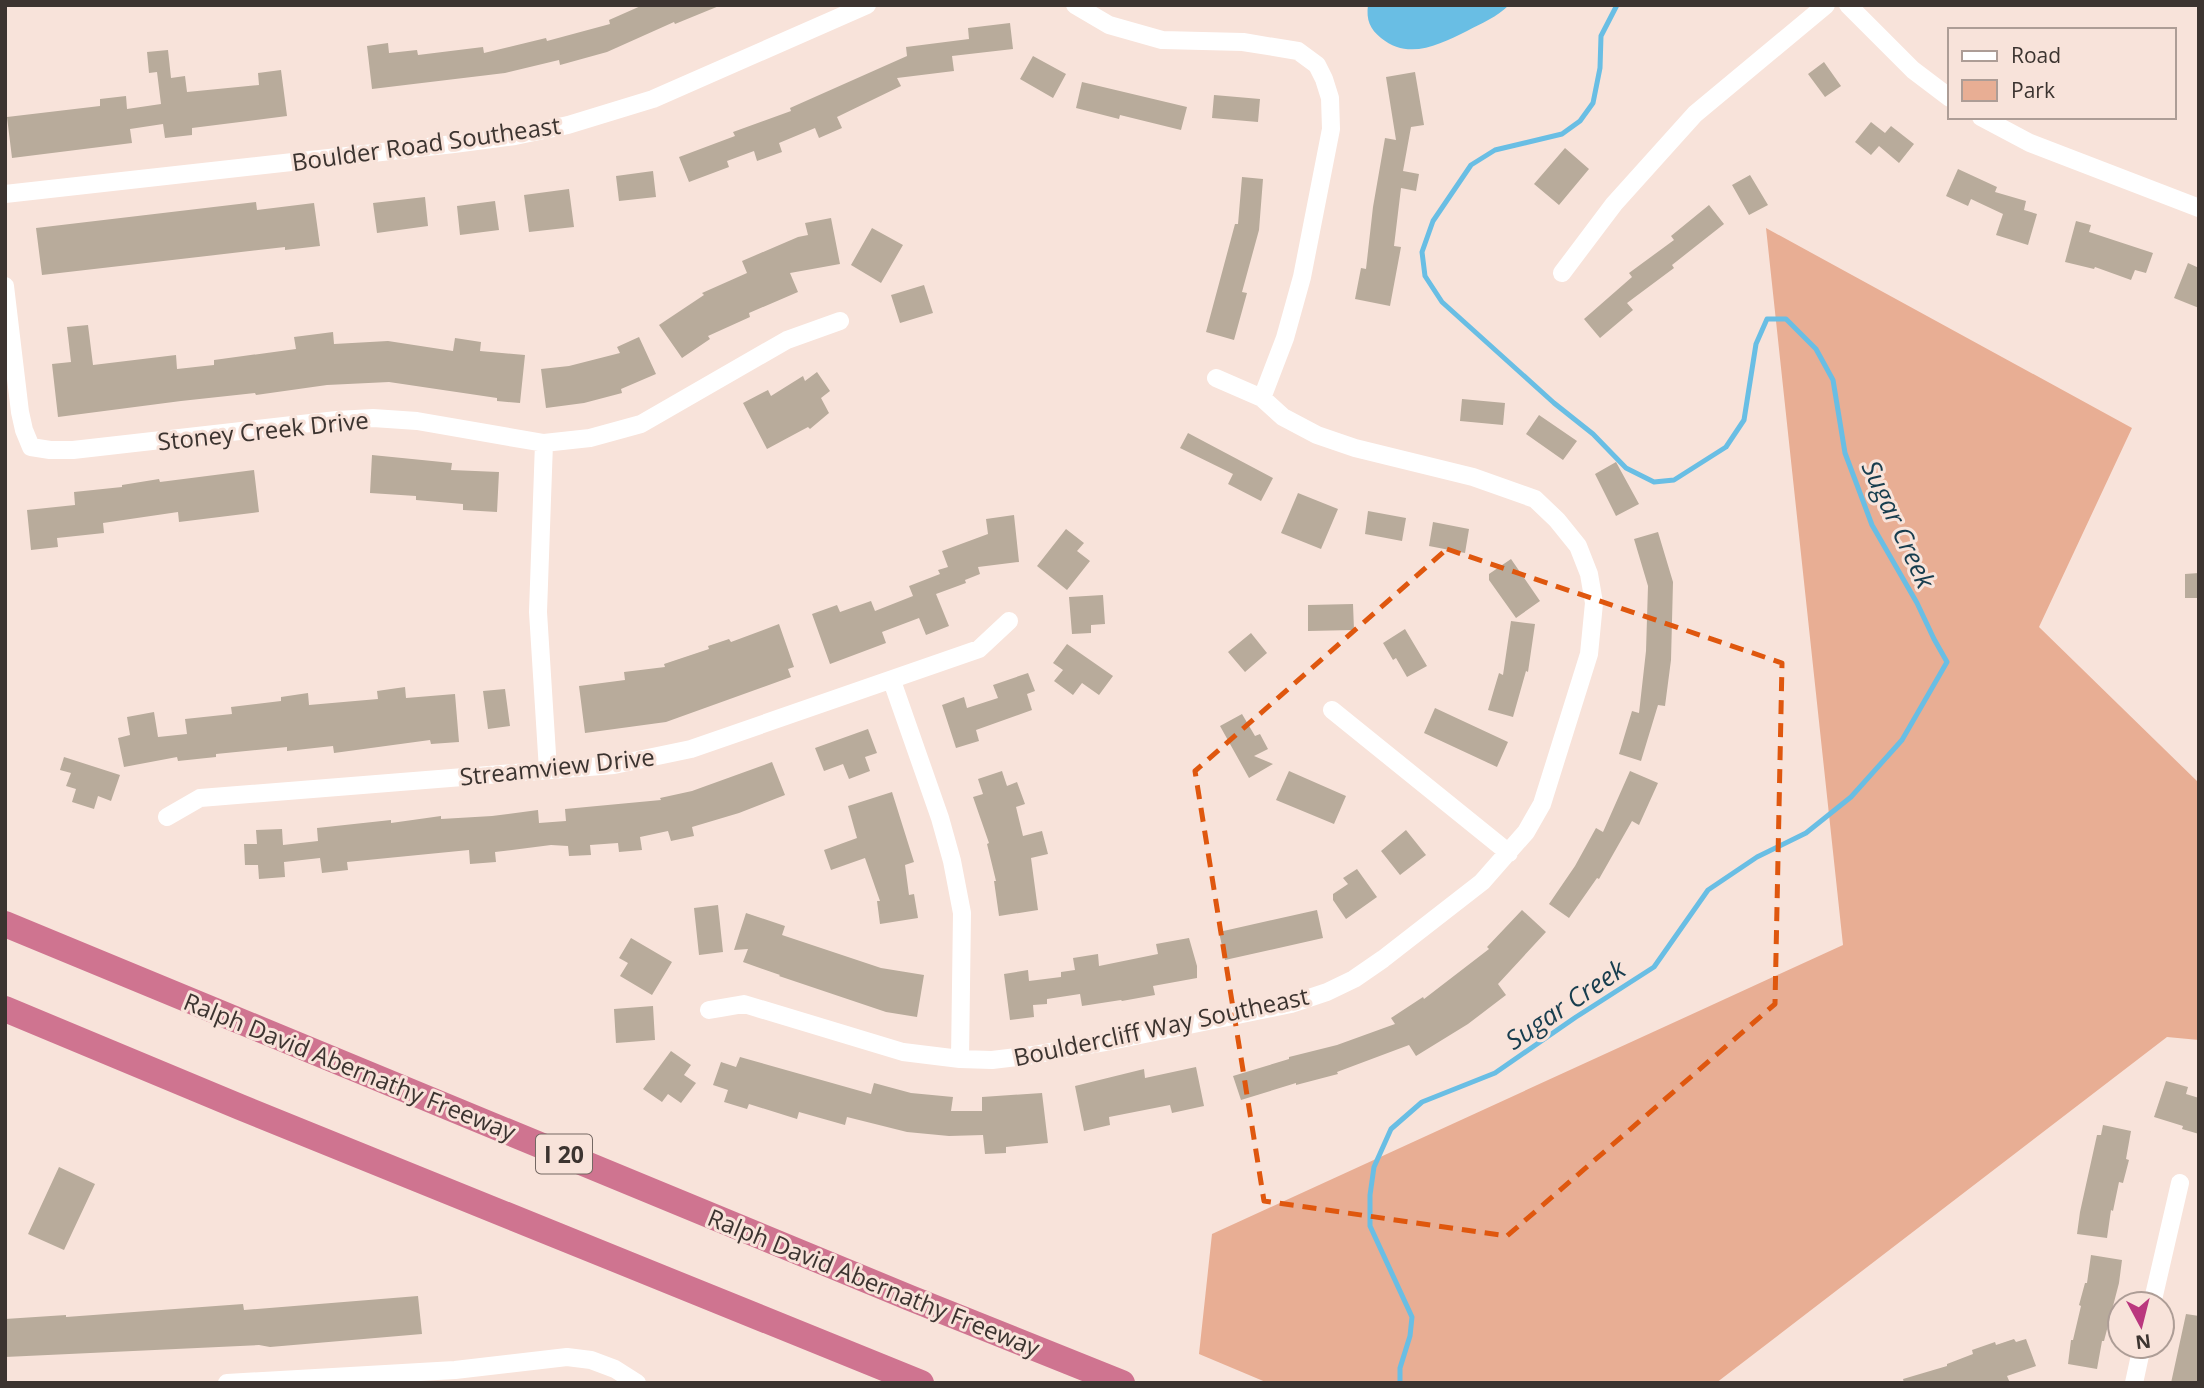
<svg xmlns="http://www.w3.org/2000/svg" width="2204" height="1388" font-family="'Open Sans',sans-serif">
  <rect width="100%" height="100%" fill="#f8e3da"/>
  <path fill="#e8ae94" d="M1766,228L2132,428L2039,627L2199,783V1040L2167,1037L1716,1383H1268L1199,1354L1212,1234L1843,945Z"/>
  <path fill="#69bee4" d="M1368,5H1509C1497,17 1482,23 1467,31C1440,44 1409,61 1381,38C1370,29 1366,20 1368,5Z"/>
  <g fill="none" stroke-linecap="round" stroke-linejoin="round">
    <path stroke="#69bee4" stroke-width="5" d="M1400,1383V1368L1410,1336L1412,1317L1370,1226V1195L1374,1167L1391,1129L1422,1102L1495,1073L1576,1017L1654,967L1708,890L1757,857L1806,833L1851,797L1902,740L1947,662L1934,639L1917,603L1872,525L1845,453L1833,380L1816,349L1786,319H1767L1756,344L1744,420L1726,447L1674,480L1654,482L1626,468L1593,434L1554,403L1442,302L1425,276L1422,252L1433,221L1471,165L1495,150L1562,134L1580,121L1593,103L1600,68L1601,36L1617,5"/>
  </g>
  <path fill="#b8ab9b" d="M643,5L719,6L675,24L674,22L607,52L560,65L559,60L505,73L372,89L367,46L388,43L389,53L417,50L418,55L483,47L484,53L546,38L547,41L610,24L609,20Z
    M1010,23L1013,49L952,56L954,71L897,78L901,86L837,117L842,128L819,138L815,128L779,143L782,152L757,161L754,151L727,161L729,167L689,182L679,157L735,136L733,132L791,111L790,108L907,56L906,47L969,39L968,28Z
    M168,50L171,78L185,76L187,92L259,85L258,73L281,70L287,116L192,128V135L165,138L163,124L130,129L132,143L12,158L7,117L100,106V99L126,96L127,109L161,104L157,72L149,73L147,52Z
    M1033,56L1066,74L1053,98L1020,79Z
    M1824,62L1841,86L1825,97L1808,74Z
    M1415,72L1424,125L1411,127L1403,171L1419,174L1416,191L1401,188L1394,246L1401,247L1390,306L1355,299L1361,268L1366,269L1373,207L1385,138L1396,140L1386,77Z
    M1082,82L1187,107L1181,130L1120,115L1119,119L1076,108Z
    M1214,95L1260,99L1258,122L1212,118Z
    M1871,122L1885,133L1891,126L1914,144L1899,163L1879,146L1871,155L1855,142Z
    M1565,148L1589,169L1559,205L1534,184Z
    M1958,169L1997,187L1995,192L2026,201L2024,210L2037,214L2028,245L1996,235L2003,214L1971,199L1968,206L1946,196Z
    M653,171L656,197L619,201L616,176Z
    M1750,175L1768,205L1749,215L1732,185Z
    M1242,177L1263,179L1259,230L1242,292L1247,293L1234,340L1206,332L1235,224H1238Z
    M569,189L574,227L529,232L524,195Z
    M425,197L428,226L377,233L373,203Z
    M495,201L499,230L460,235L457,206Z
    M256,202L257,210L314,203L320,246L285,250V247L42,275L36,228Z
    M1709,205L1724,224L1672,265L1674,268L1627,303L1633,310L1600,338L1584,319L1632,277L1629,273L1674,240L1671,236Z
    M831,218L840,264L790,273L798,292L749,313L750,317L708,336L710,339L682,358L659,325L704,295L702,293L747,273L742,261L798,237L808,235L805,223Z
    M2076,221L2091,225L2089,232L2153,253L2146,273L2135,270L2131,280L2095,267L2094,269L2065,262Z
    M872,228L903,245L881,283L851,265Z
    M2188,263L2199,268V308L2174,298Z
    M924,285L933,313L900,323L891,295Z
    M88,325L93,365L176,355L177,369L214,365V360L296,349L294,337L333,332L334,344L388,341L453,351L455,338L481,342L480,351L525,355L520,403L497,401V398L389,382L327,385L256,395L255,393L181,401L58,417L52,364L71,362L67,327Z
    M639,337L656,374L621,389L622,393L584,403L546,408L541,369L569,366L620,353L617,347Z
    M817,372L830,391L821,398L829,413L810,429L808,427L767,449L743,403L768,390L771,396L803,376L805,381Z
    M1462,399L1505,403L1503,425L1460,421Z
    M1539,415L1577,441L1563,460L1526,434Z
    M1188,433L1273,478L1261,501L1228,484L1233,474L1180,448Z
    M372,455L452,463L451,470L499,472L497,512L463,510V504L416,500V496L370,493Z
    M1616,462L1639,504L1616,516L1595,474Z
    M254,470L259,512L179,522L178,512L103,523L104,533L57,538L58,547L31,550L27,510L75,505L74,492L122,487V485L159,479L160,482Z
    M1298,493L1338,509L1321,549L1281,533Z
    M1368,511L1406,518L1402,541L1365,534Z
    M1014,515L1019,562L978,567L980,574L965,580L966,583L936,594L949,626L926,635L919,618L882,632L886,643L830,664L812,614L837,605L840,612L871,601L875,611L913,596L909,586L940,574L938,570L948,567L942,551L988,534L986,519Z
    M1433,522L1469,529L1465,553L1429,546Z
    M1066,529L1084,543L1077,551L1090,561L1067,590L1037,566Z
    M1658,532L1673,582L1671,660L1665,706L1658,705L1641,761L1619,754L1632,711L1639,713L1646,651L1648,586L1634,539Z
    M1511,559L1540,601L1516,618L1489,580V574Z
    M2199,573V598H2185V574Z
    M1103,595L1105,624L1091,625V633L1072,634L1069,597Z
    M1353,604L1354,630L1308,631V605Z
    M1511,621L1535,624L1528,672L1526,671L1513,717L1488,710L1499,673L1503,675Z
    M779,624L794,667L788,669L791,677L666,722L585,733L579,686L625,680L624,672L665,667L664,664L709,649L708,646L729,639L731,642Z
    M1405,629L1427,666L1407,677L1396,658L1393,660L1383,643Z
    M1251,633L1267,653L1245,672L1228,652Z
    M1067,644L1113,676L1099,695L1082,683L1073,695L1054,681L1063,670L1053,663Z
    M1028,673L1035,691L1027,694L1032,710L976,730L979,741L956,748L942,705L964,697L967,708L998,698L993,685Z
    M405,687L406,698L455,694L459,742L431,744L430,740L334,753L333,746L287,751V747L216,754V757L178,761L177,757L124,767L118,738L130,735L127,717L154,712L158,737L187,734L185,719L232,714L231,707L281,701V697L308,693L309,705L378,699L377,691Z
    M505,689L510,726L488,729L483,691Z
    M1435,708L1508,742L1497,767L1424,733Z
    M1242,714L1255,736L1260,734L1268,749L1254,756L1273,764L1249,778L1220,726Z
    M868,729L877,753L865,757L870,771L849,779L843,764L824,771L815,748Z
    M64,757L120,775L111,801L98,796L94,809L72,802L76,789L66,786L71,773L60,770Z
    M772,762L785,795L739,813L692,827L694,836L671,841L668,831L640,837L642,850L619,852L618,843L590,845L591,855L569,856L568,846L551,845L495,852L496,862L470,864L469,850L347,862L348,870L322,873L320,858L284,862L285,877L259,879L258,865H245L244,844H257L256,830L282,829L283,845L318,841L317,828L391,820V823L441,816V819L492,816L538,810L539,823L566,821L565,809L661,800L660,798L692,791Z
    M1002,771L1007,786L1017,782L1025,804L1016,807L1023,836L1042,831L1048,854L1031,858L1038,910L999,916L994,881H996L987,844L989,843L973,797L983,794L978,779Z
    M1289,771L1346,796L1334,824L1276,800Z
    M1630,771L1658,783L1639,825L1632,821L1599,879L1597,878L1569,918L1549,904L1575,866L1596,828L1603,832Z
    M892,792L914,862L905,865L909,895L914,894L918,918L880,924L877,901H880L865,858L831,870L824,850L857,838L848,806Z
    M1406,830L1426,855L1400,875L1381,851Z
    M1357,869L1377,897L1346,919L1333,900V894L1348,884L1343,878Z
    M718,905L723,952L699,955L694,908Z
    M1317,910L1323,938L1225,960L1219,932Z
    M1522,910L1546,932L1498,984L1506,995L1468,1024L1416,1056L1409,1045L1337,1072L1338,1074L1296,1085V1083L1241,1100L1233,1076L1289,1059V1057L1337,1045L1395,1024L1391,1018L1423,997L1424,999L1489,949L1487,947Z
    M746,913L785,926L782,935L881,968L924,975L917,1017L886,1012L779,976L780,975L743,962L748,949L734,950Z
    M631,938L672,962L652,995L620,976L628,963L619,958Z
    M1189,938L1197,966V978L1153,986L1155,995L1122,1001L1121,1000L1082,1006L1080,994L1047,999V1004L1033,1005L1034,1017L1010,1020L1004,974L1028,970L1029,981L1061,977V972L1075,970L1073,958L1098,954L1099,966L1158,954L1156,944Z
    M653,1006L655,1040L616,1043L614,1009Z
    M671,1051L691,1065L684,1075L696,1083L681,1103L668,1094L662,1102L643,1089Z
    M740,1057L871,1094L874,1083L911,1093L953,1097L951,1111H982V1097L1042,1093L1048,1143L1006,1147V1153L985,1154L983,1135L949,1136L907,1132L847,1117L845,1125L799,1112L797,1119L749,1104L747,1109L724,1102L728,1090L713,1085L721,1062L736,1067Z
    M1196,1067L1204,1106L1172,1113L1170,1105L1109,1117L1110,1125L1084,1131L1075,1086L1144,1069L1145,1078Z
    M2166,1081L2188,1087L2186,1094L2199,1098V1134L2182,1129L2183,1126L2154,1117Z
    M2103,1125L2131,1131L2126,1159L2129,1160L2123,1183L2119,1182L2113,1211L2111,1210L2107,1238L2077,1234L2080,1212L2097,1135H2101Z
    M59,1167L95,1184L64,1250L28,1234Z
    M2091,1255L2122,1260L2119,1283L2104,1341H2102L2097,1369L2068,1364L2071,1340H2073L2081,1306L2079,1305L2085,1283H2087Z
    M418,1296L422,1334L270,1347L259,1345L5,1357V1319L66,1315V1317L243,1304L244,1310Z
    M2186,1314L2199,1316V1383H2171Z
    M2014,1339L2016,1342L2026,1339L2036,1366L2007,1376L2010,1383H1904L1903,1379L1947,1366V1364L1973,1354L1972,1350L1995,1342L1996,1345Z"/>
  <g fill="none" stroke-linecap="round" stroke-linejoin="round">
    <path stroke="#fff" stroke-width="18" d="M1075,5L1109,25L1162,40L1243,42L1298,51L1317,65L1324,79L1330,98L1331,129L1302,277L1285,338L1262,398
      M1848,5L1913,70L1950,98
      M1981,117L2030,143L2199,208
      M5,194L454,144L515,136L568,125L653,99L867,5
      M1562,273L1614,204L1695,114L1826,5
      M5,286L20,412L24,430L31,447L50,450H73L337,420L373,418L417,421L544,443L590,438L641,424L787,340L840,321
      M544,443L538,612L548,770
      M892,681L940,818L952,861L962,913L960,1059
      M1332,710L1509,853
      M167,817L200,798L614,765L691,749L979,649L1009,621
      M709,1010L744,1004L903,1052L960,1059L992,1060L1033,1055L1106,1042L1291,1004L1327,992L1354,979L1383,959L1482,882L1526,832L1542,804L1589,654L1594,603L1589,574L1578,546L1557,520L1535,499L1473,477L1355,448L1317,435L1283,417L1262,398L1216,378
      M2152,1304L2180,1183
      M227,1383L455,1370L567,1357L591,1360L615,1369L637,1383
      M2134,1383L2142,1346"/>
    <path stroke="#cf7490" stroke-width="26" d="M5,924L910,1298L1122,1383
      M5,1009L240,1107L921,1383"/>
  </g>
  <path fill="none" stroke="#df570e" stroke-width="5" stroke-dasharray="14 9" stroke-linejoin="round" d="M1447,549L1782,663L1775,1004L1507,1236L1264,1201L1195,771Z"/>
  <g text-anchor="middle" dominant-baseline="central" stroke-width="6" stroke-linejoin="round" paint-order="stroke">
    <rect fill="#f8e3da" stroke="#746863" stroke-width="2" x="536" y="1134.5" width="56" height="39" rx="5"/>
    <g font-size="23" font-weight="bold" fill="#3c3430">
      <text x="564" y="1154">I 20</text>
    </g>
    <g font-size="24" fill="#3c3430" stroke="#f8e3da">
      <text transform="translate(426 143) rotate(-8)">Boulder Road Southeast</text>
      <text transform="translate(263 430) rotate(-6)">Stoney Creek Drive</text>
      <text transform="translate(557 766) rotate(-6)">Streamview Drive</text>
      <text transform="translate(1161 1026) rotate(-12)">Bouldercliff Way Southeast</text>
      <text transform="translate(350 1066) rotate(22)">Ralph David Abernathy Freeway</text>
      <text transform="translate(874 1282) rotate(22)">Ralph David Abernathy Freeway</text>
    </g>
    <g font-size="26" font-style="italic" fill="#173d4e" stroke="#f8e3da">
      <text transform="translate(1899 524) rotate(65)">Sugar Creek</text>
      <text transform="translate(1565 1004) rotate(-34)">Sugar Creek</text>
    </g>
  </g>
  <rect width="2204" height="1388" fill="none" stroke="#3c3430" stroke-width="14"/>
  <rect x="1948" y="28" width="228" height="91" fill="#f8e3da" stroke="#ad9d96" stroke-width="2"/>
  <rect x="1962" y="51" width="35" height="10" fill="#ffffff" stroke="#ad9d96" stroke-width="2"/>
  <text x="2011" y="63" font-size="21" fill="#3c3430">Road</text>
  <rect x="1962" y="80" width="35" height="21" fill="#e8ae94" stroke="#ad9d96" stroke-width="2"/>
  <text x="2011" y="98" font-size="21" fill="#3c3430">Park</text>
  <g transform="translate(2141 1325) rotate(173)"><circle r="33" fill="#f8e3da" stroke="#ad9d96" stroke-width="2"/>
  <path d="M0-5L12 26L0 18L-12 26Z" fill="#ba377e"/>
  <text y="-10" font-size="19" font-weight="bold" text-anchor="middle" fill="#3c3430">N</text>
  </g>
</svg>
